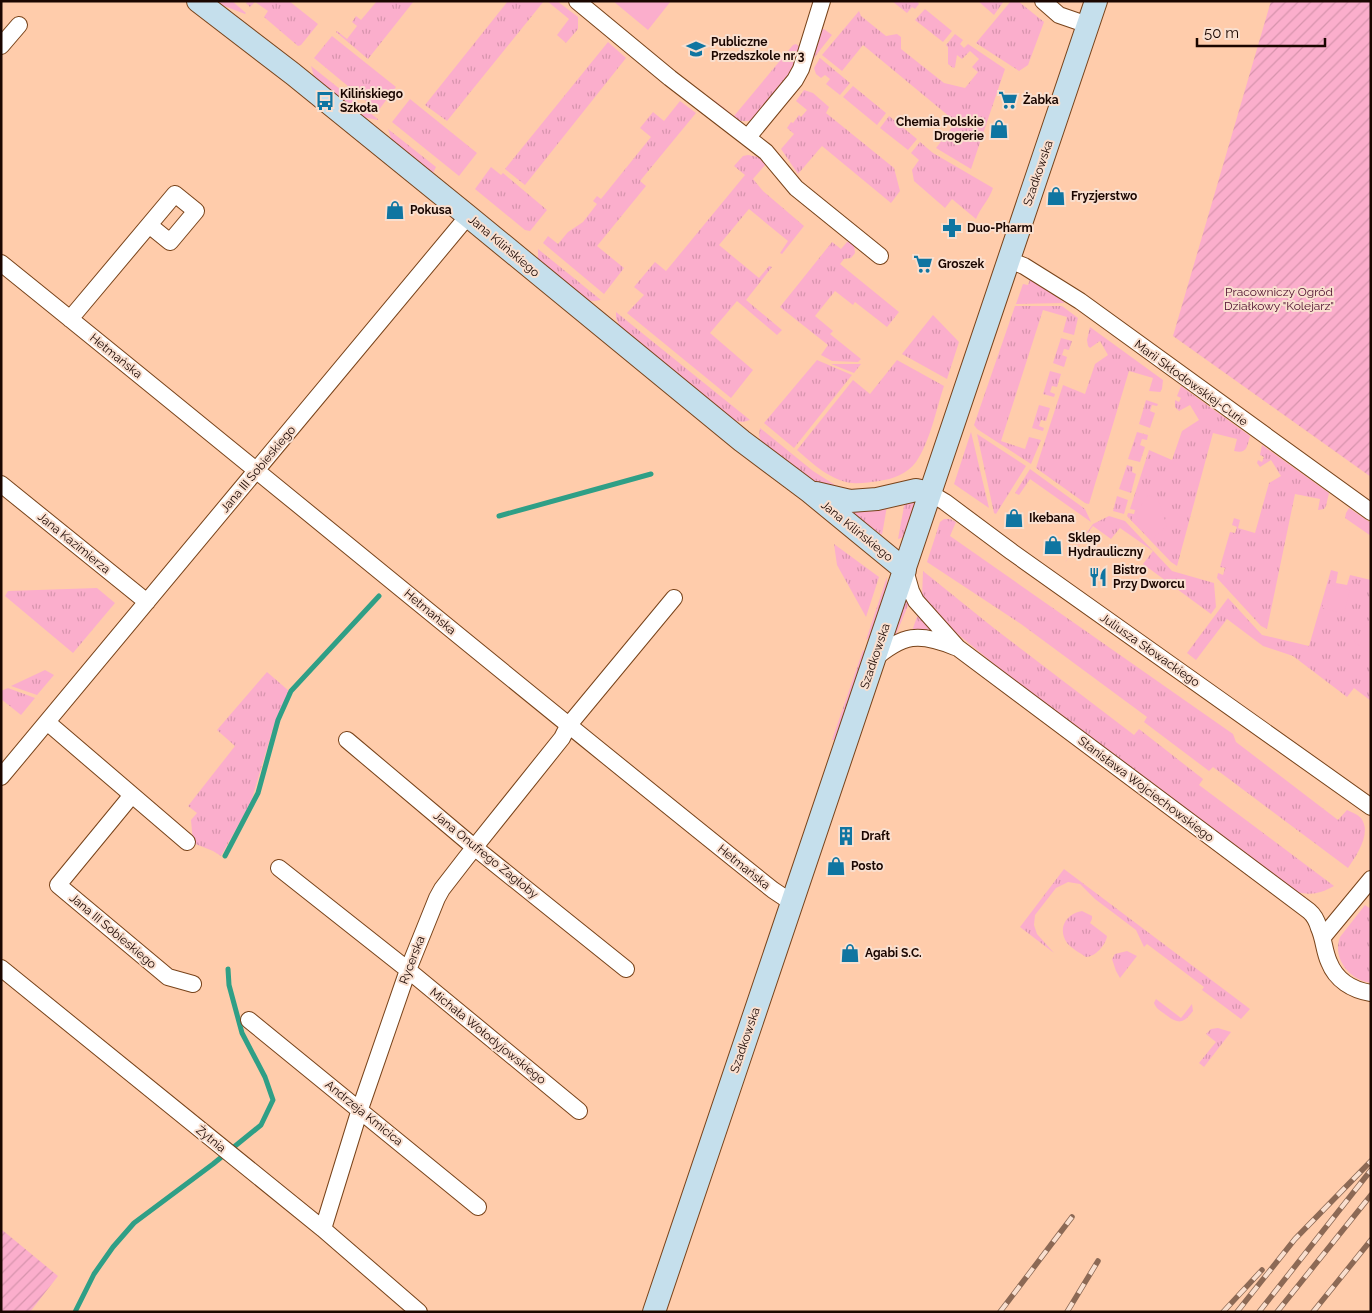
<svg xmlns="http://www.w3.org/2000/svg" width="1372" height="1313" font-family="Raleway,sans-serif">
  <defs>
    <pattern id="grass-tufts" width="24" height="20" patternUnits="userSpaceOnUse" patternTransform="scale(1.25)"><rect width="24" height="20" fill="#fbaecc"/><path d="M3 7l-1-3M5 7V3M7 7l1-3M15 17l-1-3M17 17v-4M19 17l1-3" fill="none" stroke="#d794ad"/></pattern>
    <pattern id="garden-furrows" width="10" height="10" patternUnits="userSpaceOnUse" patternTransform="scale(1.25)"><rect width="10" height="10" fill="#fbaecc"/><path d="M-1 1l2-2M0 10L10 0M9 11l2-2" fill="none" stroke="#d794ad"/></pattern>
  </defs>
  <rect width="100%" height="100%" fill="#ffccab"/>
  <path fill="url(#grass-tufts)" d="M218,1H232L246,13L245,14L219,4Z
    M248,1H289L318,24L301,45L298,46L264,17L268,11L255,2L250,7L246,3Z
    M377,1H414L368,59L336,32L337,31L347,39L357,26L352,22L356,16L361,20Z
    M508,1H544L447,121L425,105Z
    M547,1H557L578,17V29L566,43L557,35L569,19Z
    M892,1H917L919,4L915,9L912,7L907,13Z
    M978,1H1004L994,15Z
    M1011,1H1018L1044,22L1028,65L1019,71L976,43Z
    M925,9L952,31L943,42L915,20Z
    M859,11L861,16L886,36L897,34L901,37V49L944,83L965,88L978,72L972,67L979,59L970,51L962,59L957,55L955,67L953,68L948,64V47L946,45L955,34L963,40L960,44L964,48L968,44L1005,69L971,169L936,148L956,122L863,45L842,71L822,55Z
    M822,29H824L832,35L813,59Z
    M332,36L396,87L378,111L314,58Z
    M608,42L626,58L525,185L505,169Z
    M796,44L800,47V50L786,81L756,118C739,128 725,112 712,102L714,100L734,116L793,45Z
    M820,58L850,83L840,95L826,84L830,79L825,75L821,78L816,74L814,68Z
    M311,66L379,120L361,117L315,80Z
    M853,86L886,113L877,125L843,97Z
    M804,90L813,93L829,107L826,113L894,168L900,191L891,203L822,146L798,174L781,149L794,134L787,128L791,122L793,123L799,115L801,117L807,110L796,101Z
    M410,99L477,153L459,176L392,122Z
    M680,101L696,113L640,181L646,186L597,246L624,268L604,294L543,243L548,236L558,244L568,232L583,222L597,204L593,201L597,196L601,199L651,137L640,128L653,112L664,121Z
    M889,116L917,139L908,150L880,128Z
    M388,129L436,167L432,175L393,144Z
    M920,142L933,153L993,188C989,200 981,207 976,219L952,199L945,208L914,181L912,170L919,160L911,153Z
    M748,155L758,157L766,164L753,179L763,191L804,226L782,254L780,253L788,241L749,209L719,245L759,278L769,266L772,267L746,300L782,330L777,335L737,301L710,333L753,370L731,398L627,313L644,295L634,287L655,262L666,271L745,175L734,166L743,156Z
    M491,167L501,175L503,173L547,210L530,231L525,230L475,189Z
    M850,241L854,245L855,253L851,258L844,259L840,264L899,312L887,327L855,302L853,305L835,291L815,316L833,331L830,334L861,359L858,362L832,361L821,355L828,345L780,307L832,242L841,249L847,242Z
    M538,249L601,300L594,301L586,300L538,261Z
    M1030,279L1033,280L1065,303L1016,304L1023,284L1028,285Z
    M1015,306H1062L1078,318L1074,335L1063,332L1067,317L1043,310L1001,441L1025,449L1029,437L1041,440L1031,464L977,429L974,425Z
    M616,312L750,420L743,422L735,421L620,327L616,318Z
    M933,315L959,342L947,379L902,354Z
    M1090,327L1163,380L1162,389L1160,392L1149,391L1153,378L1129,371L1089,504L1085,503L1036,468L1063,385L1085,394L1095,364L1108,355L1100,341L1090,348L1088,346L1087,340Z
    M1061,338L1072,341L1069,350L1064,349L1062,355L1067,357L1064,367L1053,363Z
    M817,360L852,375L794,448L764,423Z
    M897,360L944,386C936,410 930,442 916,462C907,474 893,479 879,481C870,482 861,484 852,483C831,481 812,463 797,450L853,380L870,394Z
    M831,364H861L854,373Z
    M1050,371L1061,374L1057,387L1052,386L1050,392L1055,394L1054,397L1043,394Z
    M1181,386L1250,436C1247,447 1247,454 1234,451L1237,439L1213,433L1177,566L1171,562L1127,516L1128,513L1134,514L1135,510L1130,509L1149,450L1172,460L1182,431L1199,420L1190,405L1179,411L1175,407V400L1179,402L1181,398L1177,396Z
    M1146,400L1158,404L1157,406L1152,405L1150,411L1155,413L1150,428L1139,424Z
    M1039,405L1050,408L1046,421L1041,420L1039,426L1044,428L1043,431L1032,428Z
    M760,428L813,471L846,492L813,481L762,443L759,436Z
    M971,432L989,508L954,484Z
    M1137,432L1148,435L1147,440L1142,439L1140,445L1145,447L1140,462L1128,459Z
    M977,434L1026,466L996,514L994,513Z
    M1262,445L1329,493L1326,506L1324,509L1318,510L1320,499L1295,494L1267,629L1261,626L1217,578L1218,573L1223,575L1225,568L1220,567L1230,532L1235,533L1237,527L1232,525L1234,518L1240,520L1238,528L1255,533L1269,483L1281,476L1271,460L1260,467L1257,463L1258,460L1262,462L1264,457L1260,455Z
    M1127,465L1133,467L1132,472L1136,474L1131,493L1119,489Z
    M1030,469L1085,509L1091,522L1030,479L1019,495L1015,493Z
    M1117,496L1128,500L1124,514L1113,511Z
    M910,500L916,503L904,537L898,539L905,501Z
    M887,506L882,535L847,509Z
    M1349,508L1371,523V536L1345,518L1346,513Z
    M1109,516L1125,521L1172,571L1214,583L1216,607L1211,614L1143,564L1153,551L1120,528L1111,539L1093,526L1064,564L1093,524Z
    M944,519H950L956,522L950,536L1233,734L1236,742L1338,820L1347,810C1351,812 1357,814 1361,818C1372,833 1357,855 1348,868L1213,767L1209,771L1144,722L1147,717L1021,624L927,562L940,522Z
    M834,544L879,577L866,617L837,565Z
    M1331,570L1338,572L1336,583L1347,585L1350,575L1371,580V701L1354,688L1347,697L1293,656L1263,646L1227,619L1196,660L1187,653L1228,598L1262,635L1309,646Z
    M923,571L995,629L1134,735L1139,729L1203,779L1199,785L1334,886C1320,894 1309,896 1294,891L1005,673L943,622L922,597Z
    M887,577V591L871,636L866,640Z
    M97,588L115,603L73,653L5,596L8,591Z
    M904,598L909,603L895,637L889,641Z
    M918,614L936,633L912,631Z
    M863,650L865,652L835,740H832Z
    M45,670L54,675L37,695L11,686Z
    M267,672L289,691L274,725L251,802L221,856L213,851L193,843L191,820L197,813L188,806L235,746L217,730Z
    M8,688L35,698L21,715L1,699V691Z
    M1064,869L1250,1009L1241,1019L1202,990L1204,987L1147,944L1144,947L1136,930L1095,899L1080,884L1068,882L1056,888L1035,915L1034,925L1037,934L1054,953L1020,927Z
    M1365,905L1371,909V983C1349,980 1332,958 1340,937Z
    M1082,911L1092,916V919L1090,923L1107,936C1106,945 1095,957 1086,957C1080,953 1071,948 1067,943C1057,928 1066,914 1082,911Z
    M1127,951L1137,956L1120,978L1116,971L1112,959L1115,954Z
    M1156,999L1181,1018L1192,1004L1193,1011C1184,1023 1179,1025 1166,1015C1161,1011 1156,1009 1154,1003Z
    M1218,1028L1231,1032L1204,1067L1199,1063L1216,1042L1206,1034L1211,1029Z"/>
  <path fill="#fbaecc" d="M613,1H671L648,30Z
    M1148,495L1158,500L1167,526L1151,540L1131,520Z
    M1329,584L1350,590L1344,614L1322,608Z
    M1371,617V653L1354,642Z"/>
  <path fill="url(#garden-furrows)" d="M1271,1H1371V477L1173,336Z
    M1,1229L58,1276L30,1312H1Z"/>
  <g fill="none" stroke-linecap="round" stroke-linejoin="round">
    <path stroke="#2f9f86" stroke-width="5" d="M499,516L651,474
      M225,856L258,793L278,720L291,691L379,596
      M75,1312L94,1274L113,1247L134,1223L213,1164L261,1125L273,1100L265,1077L242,1033L229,985L228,969"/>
    <g stroke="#78431a" stroke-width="18">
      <path id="street" d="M577,1L670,78L766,152L796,188L880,256
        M1043,1L1059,15L1088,25
        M1,46L19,25
        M748,137L795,80L801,69L822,1
        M1009,260L1024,266L1080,301L1371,512
        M1,263C259,471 514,683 773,890L791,902
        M70,319L175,194L196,211L170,242L149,225
        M1,484L147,602
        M930,493L945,502L1012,552L1371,807
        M905,570L911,591L916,601L958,648L1309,911C1315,916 1317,921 1319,928C1324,939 1324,951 1329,962C1336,980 1352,990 1371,993
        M873,660C903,634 919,632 955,647
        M47,722L187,842
        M347,740L474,847L626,969
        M1,777L468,216
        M132,795L58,885L168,977L193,984
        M279,868L408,970L579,1111
        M1323,937L1371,879
        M1,968L323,1229L419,1312
        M249,1020L478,1207
        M323,1229L360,1109L408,970L437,898L442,889L466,858L562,738L568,726L674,598"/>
    </g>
    <g stroke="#78431a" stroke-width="24">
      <path id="secondary" d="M198,1L293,74L468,216L742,441L810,492L905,570
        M816,493L850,501L877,499L916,490L930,493
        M654,1312L1096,1"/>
    </g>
    <use href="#street" stroke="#fff" stroke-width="16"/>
    <use href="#secondary" stroke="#c5dfec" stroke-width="22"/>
    <g stroke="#8c6955" stroke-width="5.5">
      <path id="rail" d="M1000,1312L1072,1217
        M1067,1312L1098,1261
        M1223,1312L1262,1270
        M1237,1312L1295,1239L1371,1161
        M1259,1312L1371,1170
        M1277,1312L1371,1195
        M1313,1312L1371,1240"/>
    </g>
    <use href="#rail" stroke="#f9dfcf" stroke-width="4" stroke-dasharray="11" stroke-linecap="butt"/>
  </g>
  <defs>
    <g id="school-bare" transform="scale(1.5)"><path d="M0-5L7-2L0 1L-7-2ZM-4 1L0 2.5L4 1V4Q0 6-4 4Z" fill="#0f75a1" stroke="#f9dfcf" stroke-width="2.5" paint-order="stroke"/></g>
    <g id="supermarket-bare" transform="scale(1.5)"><path d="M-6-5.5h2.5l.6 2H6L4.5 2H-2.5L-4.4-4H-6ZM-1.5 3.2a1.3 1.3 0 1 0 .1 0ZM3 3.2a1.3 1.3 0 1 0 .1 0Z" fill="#0f75a1" stroke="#f9dfcf" stroke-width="2.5" paint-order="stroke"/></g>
    <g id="bus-bare" transform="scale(1.5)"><path d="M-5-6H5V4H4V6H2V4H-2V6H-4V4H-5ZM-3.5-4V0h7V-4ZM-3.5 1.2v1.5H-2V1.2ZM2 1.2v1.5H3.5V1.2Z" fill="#0f75a1" stroke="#f9dfcf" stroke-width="2.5" paint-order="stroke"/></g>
    <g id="shop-bare" transform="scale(1.5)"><path d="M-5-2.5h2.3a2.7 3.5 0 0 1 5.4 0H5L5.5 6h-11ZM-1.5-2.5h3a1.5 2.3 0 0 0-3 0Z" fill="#0f75a1" stroke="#f9dfcf" stroke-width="2.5" paint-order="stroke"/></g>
    <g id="pharmacy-bare" transform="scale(1.5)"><path d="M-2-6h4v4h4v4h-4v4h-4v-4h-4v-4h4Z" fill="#0f75a1" stroke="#f9dfcf" stroke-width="2.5" paint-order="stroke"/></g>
    <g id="restaurant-bare" transform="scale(1.5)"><path d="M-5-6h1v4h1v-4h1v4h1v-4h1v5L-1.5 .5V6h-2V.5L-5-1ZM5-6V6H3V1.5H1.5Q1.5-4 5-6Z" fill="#0f75a1" stroke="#f9dfcf" stroke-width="2.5" paint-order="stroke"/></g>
    <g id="building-bare" transform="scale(1.5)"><path d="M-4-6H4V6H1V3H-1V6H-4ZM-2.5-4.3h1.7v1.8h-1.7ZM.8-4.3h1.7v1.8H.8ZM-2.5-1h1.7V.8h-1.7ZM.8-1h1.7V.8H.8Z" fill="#0f75a1" stroke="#f9dfcf" stroke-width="2.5" paint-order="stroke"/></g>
  </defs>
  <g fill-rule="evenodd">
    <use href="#school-bare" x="696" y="49"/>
    <use href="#supermarket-bare" x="1008" y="100"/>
    <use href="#bus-bare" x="325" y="101"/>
    <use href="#shop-bare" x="999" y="129"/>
    <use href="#shop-bare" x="1056" y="196"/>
    <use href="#shop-bare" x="395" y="210"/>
    <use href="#pharmacy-bare" x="952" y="228"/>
    <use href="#supermarket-bare" x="923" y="264"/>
    <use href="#shop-bare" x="1014" y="518"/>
    <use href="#shop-bare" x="1053" y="545"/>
    <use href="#restaurant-bare" x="1098" y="577"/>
    <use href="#building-bare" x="846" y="836"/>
    <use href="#shop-bare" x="836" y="866"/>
    <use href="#shop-bare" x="850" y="953"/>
  </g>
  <g text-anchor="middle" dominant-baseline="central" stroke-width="4" stroke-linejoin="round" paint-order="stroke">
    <g font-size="12" font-weight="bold" fill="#1a0600" stroke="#f9dfcf" text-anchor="start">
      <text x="711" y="42">Publiczne<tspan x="711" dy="14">Przedszkole nr 3</tspan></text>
      <text x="340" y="94">Kilińskiego<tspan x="340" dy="14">Szkoła</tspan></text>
      <text x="1023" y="100">Żabka</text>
      <text x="984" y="122" text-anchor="end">Chemia Polskie<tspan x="984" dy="14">Drogerie</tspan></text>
      <text x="1071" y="196">Fryzjerstwo</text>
      <text x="410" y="210">Pokusa</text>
      <text x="967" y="228">Duo-Pharm</text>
      <text x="938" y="264">Groszek</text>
      <text x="1029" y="518">Ikebana</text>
      <text x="1068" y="538">Sklep<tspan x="1068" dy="14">Hydrauliczny</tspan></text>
      <text x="1113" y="570">Bistro<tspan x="1113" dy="14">Przy Dworcu</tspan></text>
      <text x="861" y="836">Draft</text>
      <text x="851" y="866">Posto</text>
      <text x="865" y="953">Agabi S.C.</text>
    </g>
    <g font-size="12" fill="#1a0600" stroke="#f9dfcf">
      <text transform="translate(1038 173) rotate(-71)">Szadkowska</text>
      <text transform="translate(504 246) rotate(40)">Jana Kilińskiego</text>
      <text transform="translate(116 356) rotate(39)">Hetmańska</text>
      <text transform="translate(1191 383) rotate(36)">Marii Skłodowskiej-Curie</text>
      <text transform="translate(258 469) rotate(-50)">Jana III Sobieskiego</text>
      <text transform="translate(857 531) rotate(39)">Jana Kilińskiego</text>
      <text transform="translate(74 543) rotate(39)">Jana Kazimierza</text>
      <text transform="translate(430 612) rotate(40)">Hetmańska</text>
      <text transform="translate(1150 650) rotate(35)">Juliusza Słowackiego</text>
      <text transform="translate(875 656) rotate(-71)">Szadkowska</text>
      <text transform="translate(1146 789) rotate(37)">Stanisława Wojciechowskiego</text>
      <text transform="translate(486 855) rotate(39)">Jana Onufrego Zagłoby</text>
      <text transform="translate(744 867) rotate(39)">Hetmańska</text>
      <text transform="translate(113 931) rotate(40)">Jana III Sobieskiego</text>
      <text transform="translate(412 960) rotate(-69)">Rycerska</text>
      <text transform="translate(488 1036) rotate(39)">Michała Wołodyjowskiego</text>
      <text transform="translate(745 1040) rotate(-71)">Szadkowska</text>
      <text transform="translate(364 1113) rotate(39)">Andrzeja Kmicica</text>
      <text transform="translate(211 1139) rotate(39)">Żytnia</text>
    </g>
    <g font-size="12" fill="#4c0e2d" stroke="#f9dfcf">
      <text x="1279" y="292">Pracowniczy Ogród<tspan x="1279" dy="14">Działkowy "Kolejarz"</tspan></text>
    </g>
  </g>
  <rect width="1372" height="1313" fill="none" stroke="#1a0600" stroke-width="5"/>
  <path d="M1197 38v8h128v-8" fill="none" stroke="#1a0600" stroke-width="2.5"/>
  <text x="1204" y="38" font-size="15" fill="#1a0600" stroke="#f9dfcf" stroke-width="4" paint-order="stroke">50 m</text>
</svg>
